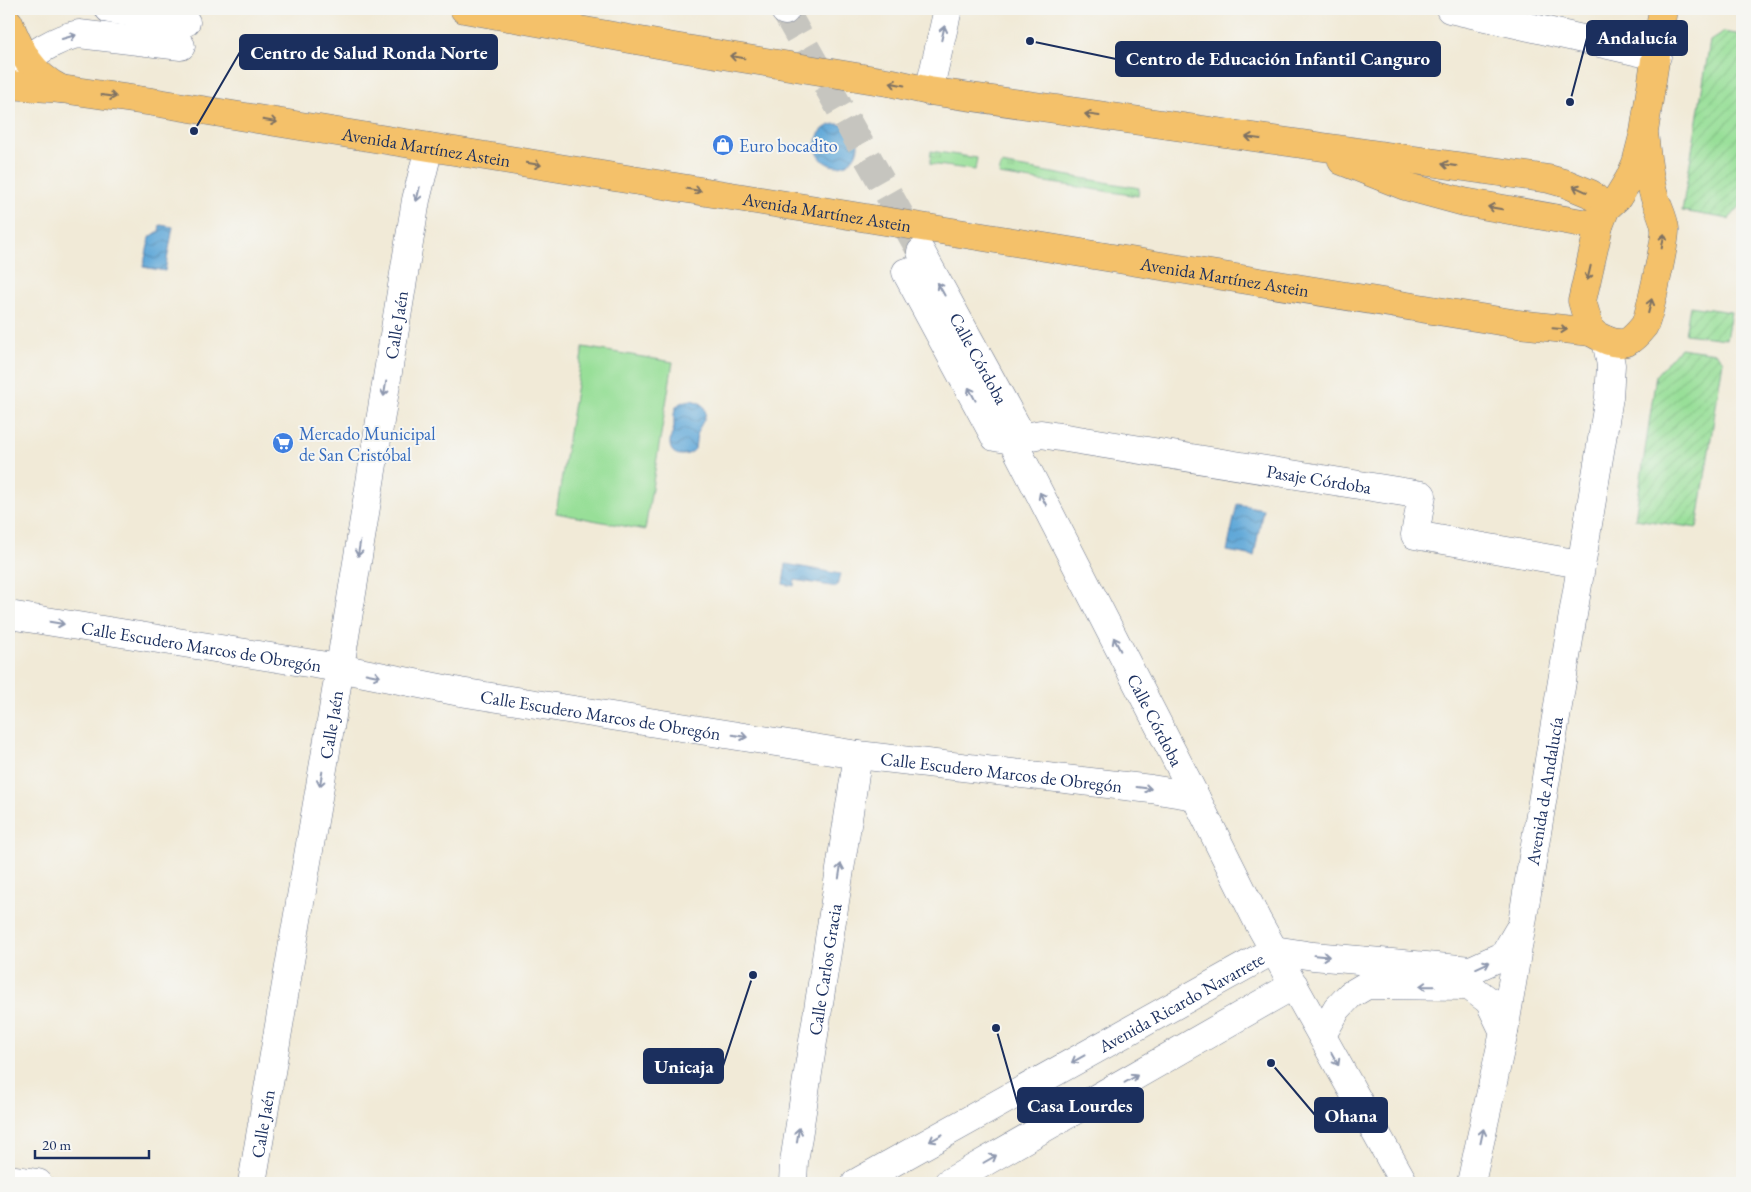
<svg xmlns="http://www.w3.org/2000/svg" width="1751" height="1192" font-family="'EB Garamond',serif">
  <defs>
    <pattern id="grass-tufts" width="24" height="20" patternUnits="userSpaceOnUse" patternTransform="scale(1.25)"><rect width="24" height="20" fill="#98df98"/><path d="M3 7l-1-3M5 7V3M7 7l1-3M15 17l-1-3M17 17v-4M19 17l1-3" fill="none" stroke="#82c085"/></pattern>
    <pattern id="garden-furrows" width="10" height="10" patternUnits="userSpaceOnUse" patternTransform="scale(1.25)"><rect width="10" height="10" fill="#98df98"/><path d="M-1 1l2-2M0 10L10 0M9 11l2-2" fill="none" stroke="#82c085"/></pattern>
    <pattern id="water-waves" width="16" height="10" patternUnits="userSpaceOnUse" patternTransform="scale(1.25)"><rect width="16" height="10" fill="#61a8d8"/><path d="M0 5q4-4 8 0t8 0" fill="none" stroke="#4f89b2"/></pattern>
  </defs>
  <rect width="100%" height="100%" fill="#f6f6f2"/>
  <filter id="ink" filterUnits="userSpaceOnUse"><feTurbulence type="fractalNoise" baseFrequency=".02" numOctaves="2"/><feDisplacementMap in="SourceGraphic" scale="10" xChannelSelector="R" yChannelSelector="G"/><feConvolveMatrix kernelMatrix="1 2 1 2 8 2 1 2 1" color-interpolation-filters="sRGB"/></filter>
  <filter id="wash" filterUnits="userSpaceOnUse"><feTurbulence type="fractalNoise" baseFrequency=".0096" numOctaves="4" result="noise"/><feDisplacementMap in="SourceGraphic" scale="20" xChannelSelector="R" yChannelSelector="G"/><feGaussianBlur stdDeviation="1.12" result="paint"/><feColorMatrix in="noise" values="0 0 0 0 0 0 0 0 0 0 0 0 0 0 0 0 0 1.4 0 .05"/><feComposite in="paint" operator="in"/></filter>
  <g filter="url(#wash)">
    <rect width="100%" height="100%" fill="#f1ead7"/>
    <path fill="url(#grass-tufts)" stroke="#5a877b" d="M931,151L977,158L975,170L930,164Z
      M1001,164L1139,188L1138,196L999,175Z"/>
    <path fill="url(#garden-furrows)" stroke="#5a877b" d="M1724,32L1742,35V204L1729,219L1682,211L1710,41Z
      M1690,306L1731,312L1726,339L1685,334Z
      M1680,348L1716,353L1723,361L1697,528L1635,519L1656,375Z"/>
    <path fill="#98df98" stroke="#5a877b" d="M583,347L673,362L645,530L556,513Z"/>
    <path fill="url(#water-waves)" stroke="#3e6c9b" d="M816 145a21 21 0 1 1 42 0a21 21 0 1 1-42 0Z
      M160,225L173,227L165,271L143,267L150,237L159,231Z
      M692,400L702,404C710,415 702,421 698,431C696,436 696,443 695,449C688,458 669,458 670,442C670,437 673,433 674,427C674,411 672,402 692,400Z
      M1237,504L1263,509L1254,556L1227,551Z
      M786,564L840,574L837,587L795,580L794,586L783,584Z"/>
  </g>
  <g filter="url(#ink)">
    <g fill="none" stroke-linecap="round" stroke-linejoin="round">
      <path stroke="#c6c5bf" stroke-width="28" stroke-dasharray="28 14" stroke-linecap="butt" d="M785,11L921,252"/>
      <g stroke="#667088" stroke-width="29">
        <g id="minor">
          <path d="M109,9L186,22"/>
          <path d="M784,9L785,11"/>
          <path d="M1450,9L1657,56"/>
          <path d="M9,75C28,57 53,39 79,34L181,46"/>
          <path d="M929,91L948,9"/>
          <path id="s1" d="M921,252L1017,427L1012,440L1195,796L1257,920L1404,1183"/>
          <path id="s2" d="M906,272L995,437L1012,440L1041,434L1422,495L1415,535L1580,564"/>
          <path id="s3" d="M9,615L339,668L460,692L858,755L1151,789L1195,796"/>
          <path d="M1322,1035L1337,1009L1350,995L1367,985L1469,986L1489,1001L1504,1032"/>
          <path d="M9,1179L38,1183"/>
          <path id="s4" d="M252,1183L332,716L416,200L429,147"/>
          <path id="s5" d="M793,1183L794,1162L858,755"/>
          <path id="s6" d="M856,1183L1274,950L1313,956L1471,970L1504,955L1518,931"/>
          <path d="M948,1183L1294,985"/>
          <path id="s7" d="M1471,1183L1504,1032L1609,397L1611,365L1606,340"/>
        </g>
      </g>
      <g stroke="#667088" stroke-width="29">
        <g id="major">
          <path d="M464,9L674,47L893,83L929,91L1549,179L1567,184L1591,194L1606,208"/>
          <path d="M9,23C21,52 31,74 61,89"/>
          <path id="s8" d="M9,85L61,89L153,102L1518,324L1591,332"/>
          <path d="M1644,132C1646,152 1648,172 1653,192C1656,204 1664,217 1665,229C1666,239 1649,318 1644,326C1640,331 1633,339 1627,342C1615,346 1601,338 1591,332L1582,301L1599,226L1606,208L1618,197L1629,179L1636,163L1644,132L1663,9"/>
          <path d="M1342,161L1405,186L1464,202L1599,226"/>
        </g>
      </g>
      <use href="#minor" stroke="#fff" stroke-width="28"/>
      <use href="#major" stroke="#f4c16a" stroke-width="28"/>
    </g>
    <defs><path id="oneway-shaft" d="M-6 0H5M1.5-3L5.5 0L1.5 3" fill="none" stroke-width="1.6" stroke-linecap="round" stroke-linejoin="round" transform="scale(1.25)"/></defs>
    <g stroke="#8d97ae">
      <use href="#oneway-shaft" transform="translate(943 33) rotate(-77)"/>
      <use href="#oneway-shaft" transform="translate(69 37) rotate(-16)"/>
      <use href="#oneway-shaft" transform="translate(418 194) rotate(103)"/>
      <use href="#oneway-shaft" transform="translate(941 289) rotate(-119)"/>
      <use href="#oneway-shaft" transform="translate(385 389) rotate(99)"/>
      <use href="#oneway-shaft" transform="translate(972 394) rotate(-118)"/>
      <use href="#oneway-shaft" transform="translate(1043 499) rotate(-117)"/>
      <use href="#oneway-shaft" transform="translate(359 549) rotate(99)"/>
      <use href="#oneway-shaft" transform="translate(57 623) rotate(9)"/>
      <use href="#oneway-shaft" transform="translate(1117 644) rotate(-117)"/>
      <use href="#oneway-shaft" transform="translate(373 675) rotate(12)"/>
      <use href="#oneway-shaft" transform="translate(740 736) rotate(9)"/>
      <use href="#oneway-shaft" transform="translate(321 779) rotate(100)"/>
      <use href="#oneway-shaft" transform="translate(1144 788) rotate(7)"/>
      <use href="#oneway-shaft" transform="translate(840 871) rotate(-81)"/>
      <use href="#oneway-shaft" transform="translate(1322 956) rotate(5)"/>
      <use href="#oneway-shaft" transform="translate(1483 965) rotate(-24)"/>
      <use href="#oneway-shaft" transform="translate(1427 986) rotate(-179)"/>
      <use href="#oneway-shaft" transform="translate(1078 1059) rotate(151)"/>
      <use href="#oneway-shaft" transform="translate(1335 1059) rotate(61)"/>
      <use href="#oneway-shaft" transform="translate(1131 1079) rotate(-30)"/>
      <use href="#oneway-shaft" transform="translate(798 1135) rotate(-81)"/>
      <use href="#oneway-shaft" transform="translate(1482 1136) rotate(-78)"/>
      <use href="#oneway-shaft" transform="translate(936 1138) rotate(151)"/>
      <use href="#oneway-shaft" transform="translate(990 1159) rotate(-30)"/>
    </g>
    <g stroke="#7d7163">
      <use href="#oneway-shaft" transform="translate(737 57) rotate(-171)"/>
      <use href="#oneway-shaft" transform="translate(897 84) rotate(-168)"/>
      <use href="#oneway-shaft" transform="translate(109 96) rotate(8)"/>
      <use href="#oneway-shaft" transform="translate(1092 115) rotate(-172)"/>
      <use href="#oneway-shaft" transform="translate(270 121) rotate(9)"/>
      <use href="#oneway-shaft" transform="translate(1253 138) rotate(-172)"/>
      <use href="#oneway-shaft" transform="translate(534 164) rotate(9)"/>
      <use href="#oneway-shaft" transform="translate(1449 165) rotate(-172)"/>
      <use href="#oneway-shaft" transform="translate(1580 189) rotate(-156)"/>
      <use href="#oneway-shaft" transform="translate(694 190) rotate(9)"/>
      <use href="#oneway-shaft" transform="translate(1495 208) rotate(-170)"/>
      <use href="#oneway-shaft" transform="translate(1663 241) rotate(-80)"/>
      <use href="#oneway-shaft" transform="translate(1589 273) rotate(103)"/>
      <use href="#oneway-shaft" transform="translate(1650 306) rotate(-76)"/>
      <use href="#oneway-shaft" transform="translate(1560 329) rotate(5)"/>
    </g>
  </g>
  <defs>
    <g id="shop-disc" transform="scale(1.125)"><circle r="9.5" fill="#3f7fe0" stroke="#f6f6f2"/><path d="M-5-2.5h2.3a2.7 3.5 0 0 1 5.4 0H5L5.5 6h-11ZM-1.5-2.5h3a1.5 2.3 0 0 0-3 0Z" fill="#fff"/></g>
    <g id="supermarket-disc" transform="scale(1.125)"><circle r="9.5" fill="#3f7fe0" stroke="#f6f6f2"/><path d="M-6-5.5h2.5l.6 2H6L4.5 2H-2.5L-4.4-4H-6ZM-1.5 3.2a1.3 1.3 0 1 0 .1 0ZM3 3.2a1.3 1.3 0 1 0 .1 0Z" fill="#fff"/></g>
  </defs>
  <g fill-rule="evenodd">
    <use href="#shop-disc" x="723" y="145"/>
    <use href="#supermarket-disc" x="283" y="443"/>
  </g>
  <g text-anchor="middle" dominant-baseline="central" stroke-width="4" stroke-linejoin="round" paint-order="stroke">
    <g font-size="18" fill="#366cbe" stroke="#f6f6f2" text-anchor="start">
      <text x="739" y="145">Euro bocadito</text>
      <text x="299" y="433">Mercado Municipal<tspan x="299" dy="21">de San Cristóbal</tspan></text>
    </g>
    <g font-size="18" fill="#1b2f5e" stroke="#f6f6f2">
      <text stroke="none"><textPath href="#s8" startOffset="422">Avenida Martínez Astein</textPath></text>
      <text stroke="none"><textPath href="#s8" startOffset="828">Avenida Martínez Astein</textPath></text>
      <text stroke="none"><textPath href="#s8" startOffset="1231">Avenida Martínez Astein</textPath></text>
      <text stroke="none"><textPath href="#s4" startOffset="870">Calle Jaén</textPath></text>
      <text stroke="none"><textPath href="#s1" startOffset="121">Calle Córdoba</textPath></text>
      <text stroke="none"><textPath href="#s2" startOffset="516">Pasaje Córdoba</textPath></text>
      <text stroke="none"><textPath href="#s3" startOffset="195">Calle Escudero Marcos de Obregón</textPath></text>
      <text stroke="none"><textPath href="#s3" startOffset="600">Calle Escudero Marcos de Obregón</textPath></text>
      <text stroke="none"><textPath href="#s1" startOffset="528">Calle Córdoba</textPath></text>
      <text stroke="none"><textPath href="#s4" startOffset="465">Calle Jaén</textPath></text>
      <text stroke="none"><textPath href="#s3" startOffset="1005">Calle Escudero Marcos de Obregón</textPath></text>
      <text stroke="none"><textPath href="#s7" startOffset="399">Avenida de Andalucía</textPath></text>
      <text stroke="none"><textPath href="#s5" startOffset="216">Calle Carlos Gracia</textPath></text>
      <text stroke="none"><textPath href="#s6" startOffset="372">Avenida Ricardo Navarrete</textPath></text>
      <text stroke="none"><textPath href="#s4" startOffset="60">Calle Jaén</textPath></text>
    </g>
  </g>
  <path fill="none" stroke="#1b2f5e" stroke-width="2" d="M1570 102L1587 38M194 131L240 52M1030 41L1116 59M753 975L723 1066M996 1028L1018 1105M1271 1063L1315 1115"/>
  <g fill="#1b2f5e" stroke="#f6f6f2" stroke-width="2">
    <circle cx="1570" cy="102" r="5"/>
    <circle cx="194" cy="131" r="5"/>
    <circle cx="1030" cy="41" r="5"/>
    <circle cx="753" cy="975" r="5"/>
    <circle cx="996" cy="1028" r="5"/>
    <circle cx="1271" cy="1063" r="5"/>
  </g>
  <g fill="#1b2f5e" stroke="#1b2f5e" stroke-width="2">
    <rect x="1587" y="21" width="100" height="34" rx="5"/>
    <rect x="240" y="35" width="257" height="34" rx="5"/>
    <rect x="1116" y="42" width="324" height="34" rx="5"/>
    <rect x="644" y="1049" width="79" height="34" rx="5"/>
    <rect x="1018" y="1088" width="125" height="34" rx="5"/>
    <rect x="1315" y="1098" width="72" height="34" rx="5"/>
  </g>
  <g font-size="19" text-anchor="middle" font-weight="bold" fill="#fff">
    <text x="1637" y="44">Andalucía</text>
    <text x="369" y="59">Centro de Salud Ronda Norte</text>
    <text x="1278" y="65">Centro de Educación Infantil Canguro</text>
    <text x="684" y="1073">Unicaja</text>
    <text x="1080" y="1112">Casa Lourdes</text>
    <text x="1351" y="1122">Ohana</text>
  </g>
  <rect width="1751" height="1192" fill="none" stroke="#f6f6f2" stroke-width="30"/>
  <path d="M35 1150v8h114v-8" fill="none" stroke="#1b2f5e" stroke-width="2.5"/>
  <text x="42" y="1150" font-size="15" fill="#1b2f5e" stroke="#f6f6f2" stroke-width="4" paint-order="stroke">20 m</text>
</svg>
